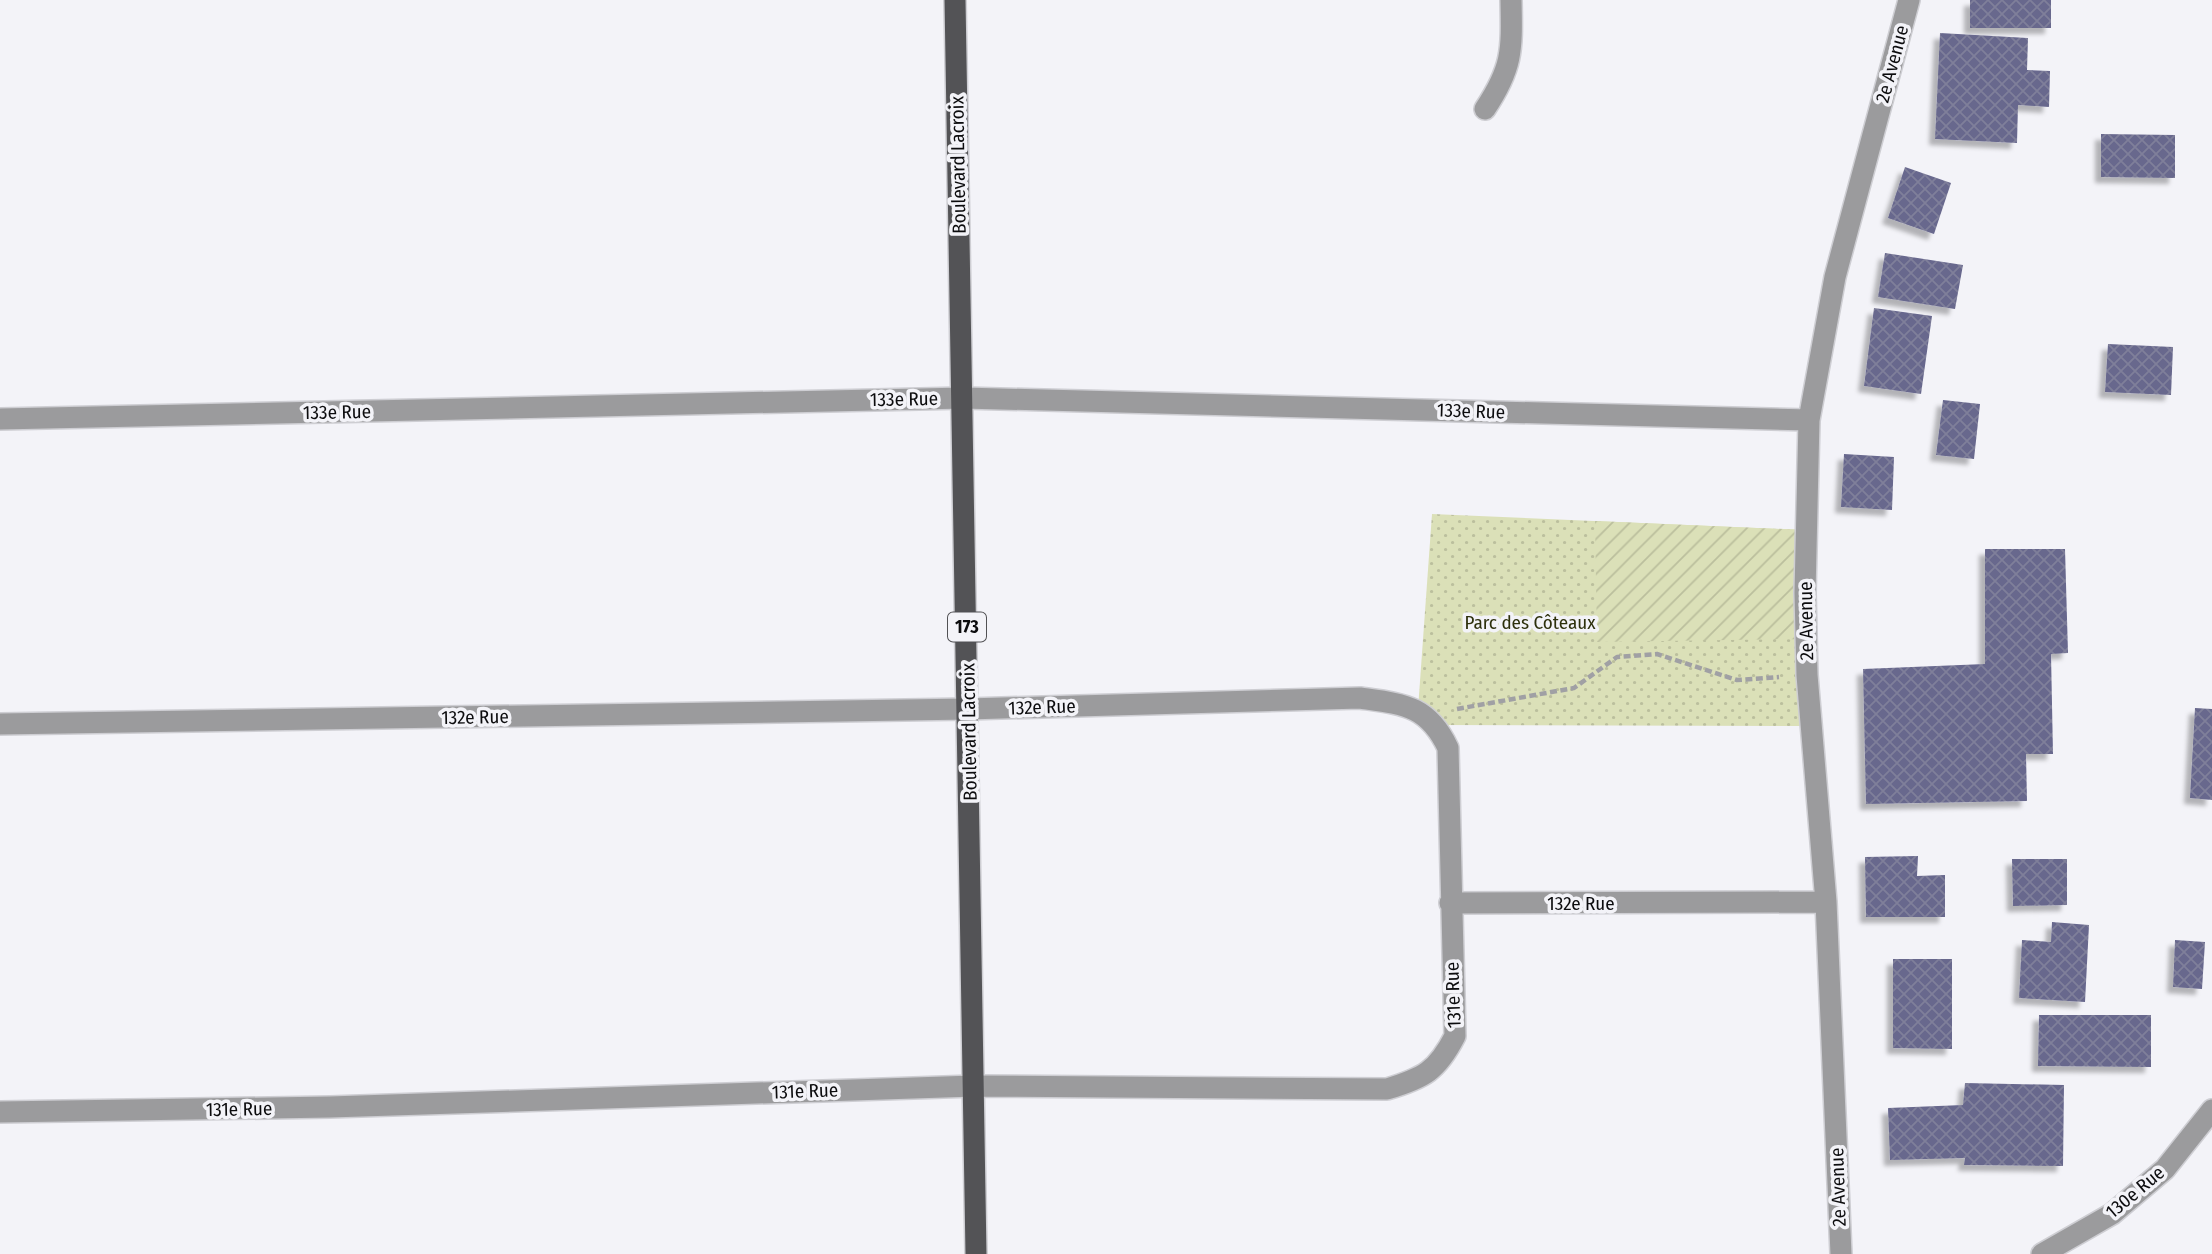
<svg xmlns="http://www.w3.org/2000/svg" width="2212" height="1254" font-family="'Fira Sans Condensed',sans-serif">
  <defs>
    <pattern id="park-dots" width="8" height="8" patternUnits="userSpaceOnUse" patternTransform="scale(1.75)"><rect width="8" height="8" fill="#dbe0b8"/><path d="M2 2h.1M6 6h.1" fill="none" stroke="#bbbf9d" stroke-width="1.8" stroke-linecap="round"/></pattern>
    <pattern id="garden-furrows" width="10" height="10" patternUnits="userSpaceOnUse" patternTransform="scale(1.75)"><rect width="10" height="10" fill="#dbe0b8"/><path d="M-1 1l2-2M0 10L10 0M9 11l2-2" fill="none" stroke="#bbbf9d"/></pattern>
    <pattern id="building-cross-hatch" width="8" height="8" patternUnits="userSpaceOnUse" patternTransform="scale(1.75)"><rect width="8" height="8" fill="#67678d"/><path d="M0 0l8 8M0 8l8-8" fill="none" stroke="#7f7f9a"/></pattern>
    <filter id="shadow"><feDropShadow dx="-6" dy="6" stdDeviation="2" flood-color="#0004"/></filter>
  </defs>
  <rect width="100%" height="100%" fill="#f3f3f8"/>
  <path fill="url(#park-dots)" d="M1432,514L1806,530L1812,726L1437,725L1418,709Z"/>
  <path fill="url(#garden-furrows)" d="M1595,521L1806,530V639L1597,642Z"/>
  <path fill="url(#building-cross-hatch)" filter="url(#shadow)" d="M1970,0H2051V28H1970Z
    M1940,33L2028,38L2027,70L2050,71L2049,107L2018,105L2017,143L1935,139Z
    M2101,134L2175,135V178L2101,177Z
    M1905,167L1951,183L1934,234L1888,218Z
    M1885,253L1963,265L1955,309L1878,297Z
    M1874,308L1932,316L1921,394L1864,386Z
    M2108,344L2173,347L2171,395L2105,392Z
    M1943,400L1980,404L1974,459L1936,455Z
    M1844,454L1894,457L1892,510L1841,507Z
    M1985,549H2065L2068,653L2051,654L2053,754H2026L2027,801L1866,804L1863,669L1985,664Z
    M2195,708L2212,709V800L2190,798Z
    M1918,856L1917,876L1945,875V917H1866L1865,857Z
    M2012,859H2067V905L2013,906Z
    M2052,922L2089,925L2085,1002L2019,998L2022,940L2051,942Z
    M2175,940L2205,942L2202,989L2173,987Z
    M1893,959H1952V1049L1893,1048Z
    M2039,1015H2151V1067L2038,1066Z
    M1965,1083L2064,1085L2063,1166L1964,1165L1965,1158L1890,1160L1888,1108L1963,1105Z"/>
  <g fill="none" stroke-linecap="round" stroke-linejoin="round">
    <g stroke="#ceced3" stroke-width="24">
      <path id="minor" d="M1485,109C1513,67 1512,50 1511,0
        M0,419L964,398L1809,420
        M0,724L968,709L1360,698C1403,704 1428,705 1448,748L1455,1036C1437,1071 1424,1078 1387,1089L974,1086L330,1107L0,1112
        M1450,903L1826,902
        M1841,1254L1826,902L1807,675L1805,593L1809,420L1835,277L1909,0
        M2042,1254L2112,1214L2165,1169L2212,1110"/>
    </g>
    <g stroke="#ceced3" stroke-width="24">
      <path id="major" d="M955,0L976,1254"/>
    </g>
    <path stroke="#a0a0a4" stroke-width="4.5" stroke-dasharray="7 3.5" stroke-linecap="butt" d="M1457,709L1574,688L1617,657L1657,654L1737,680L1779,677"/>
    <use href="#minor" stroke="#9b9b9d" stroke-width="21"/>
    <use href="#major" stroke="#535356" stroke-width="21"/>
  </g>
  <g text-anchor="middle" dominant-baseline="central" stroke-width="7" stroke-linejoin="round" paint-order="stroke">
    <rect fill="#f3f3f8" stroke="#515154" stroke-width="2" x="948" y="612.5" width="38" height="29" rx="5"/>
    <g font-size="18" font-weight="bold" fill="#0c0c0e">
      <text x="967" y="627">173</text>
    </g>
    <g font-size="19" fill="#0c0c0e" stroke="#f3f3f8">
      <text transform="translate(1892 64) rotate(-75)">2e Avenue</text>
      <text transform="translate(958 165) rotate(-91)">Boulevard Lacroix</text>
      <text transform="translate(904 399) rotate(-1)">133e Rue</text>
      <text transform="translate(1471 411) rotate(2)">133e Rue</text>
      <text transform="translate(337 412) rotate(-1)">133e Rue</text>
      <text transform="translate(1806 621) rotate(-91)">2e Avenue</text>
      <text transform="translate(1042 707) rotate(-2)">132e Rue</text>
      <text transform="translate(475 717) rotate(-1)">132e Rue</text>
      <text transform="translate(969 732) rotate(-91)">Boulevard Lacroix</text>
      <text x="1581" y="903">132e Rue</text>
      <text transform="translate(1453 995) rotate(-92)">131e Rue</text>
      <text transform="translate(805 1091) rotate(-2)">131e Rue</text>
      <text transform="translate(239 1109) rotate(-1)">131e Rue</text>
      <text transform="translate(1838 1187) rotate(-92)">2e Avenue</text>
      <text transform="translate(2135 1192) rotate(-40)">130e Rue</text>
    </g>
    <g font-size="19" fill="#2d300c" stroke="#f3f3f8">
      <text x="1530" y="622">Parc des Côteaux</text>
    </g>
  </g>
</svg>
